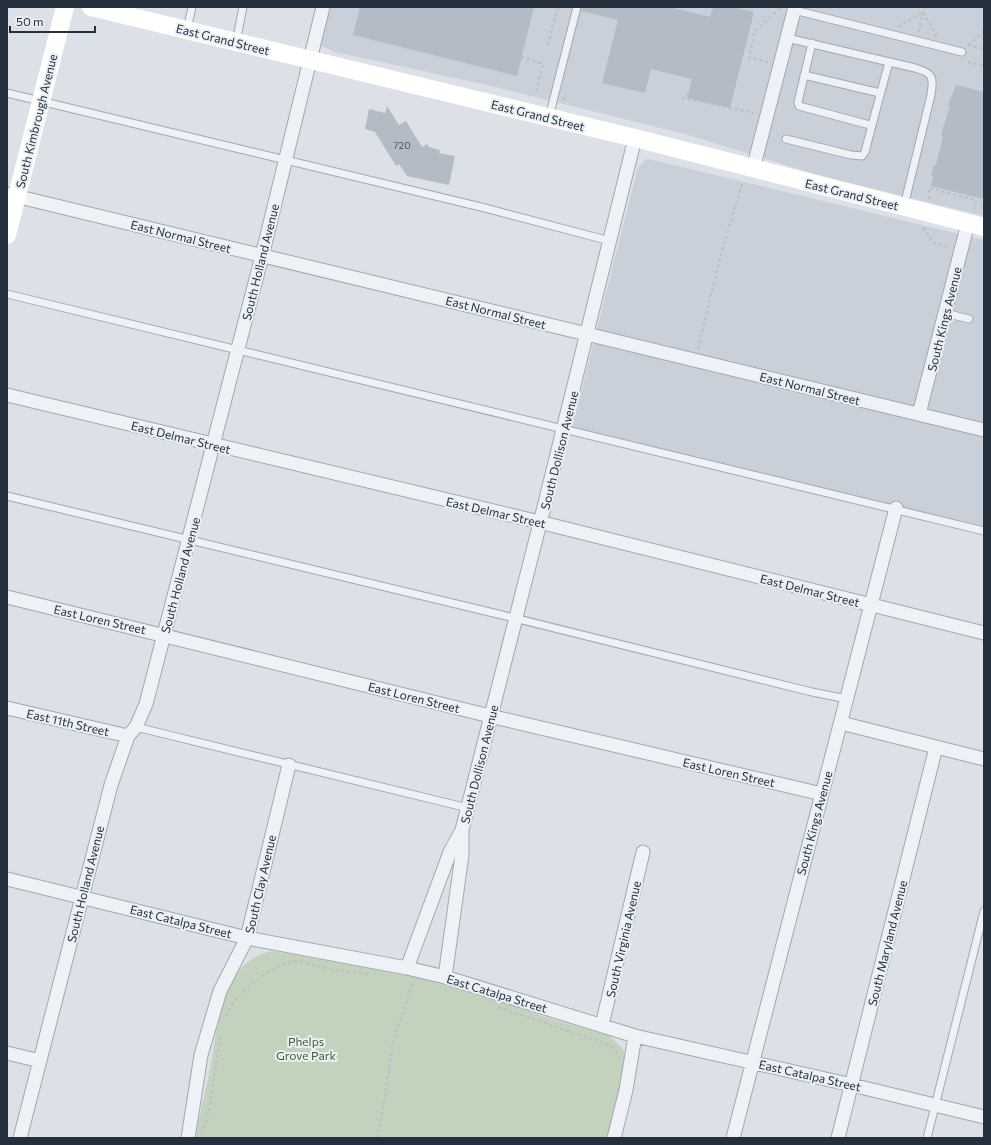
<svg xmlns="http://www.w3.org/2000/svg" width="991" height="1145" font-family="Commissioner,sans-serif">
  <rect width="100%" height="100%" fill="#dce1e7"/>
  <path fill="#c9d0d9" d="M327,7H984V216L821,176L685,134L487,85L335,52L322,46L319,41Z
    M649,159L984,240V528L572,428L638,167L645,160Z"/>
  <path fill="#c3d2bc" d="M272,951L405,973L459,987L548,1018L610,1036L623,1049L626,1060L609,1138H195C199,1117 204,1096 209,1075C218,1032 218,962 272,951Z"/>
  <path fill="#b3bbc4" d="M360,7H534L517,76L353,35Z
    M582,7H674V8L710,17L713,7H732L754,12L730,108L687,98L692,79L651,69L645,93L602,83L618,20L581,11Z
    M956,85L984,92V199L931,186L933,176H931L934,165H936L943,136L941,135L950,106L948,105Z
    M387,106L399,125L406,121L422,147L427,144L429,147L440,150L439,153L455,156L449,185L407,176L399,164L396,166L375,132L365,129L369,109L385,113Z"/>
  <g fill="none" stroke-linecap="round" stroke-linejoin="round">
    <g stroke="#a1a8b1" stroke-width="9">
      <path id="lane" d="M794,10L962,52
        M187,30L192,7
        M787,38L915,68C933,73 934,77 931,95L904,206
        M236,42L243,7
        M812,43L798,102L799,106L866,124L872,125L889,62
        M804,75L880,93
        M7,93L481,207L610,241
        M549,117L577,7
        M786,139L851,155L862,156L865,152L872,125
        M7,294L984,531
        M945,313L969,319
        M7,496L502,615L812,692L847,699
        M136,727L468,808
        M927,1138L984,911"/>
    </g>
    <g stroke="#a1a8b1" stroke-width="15">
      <path id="street" d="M753,169L795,7
        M7,194L984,430
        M7,395L527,519L984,633
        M919,414L968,223
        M7,597L490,716L822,794
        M7,708L128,736
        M841,723L984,759
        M7,879L247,938L407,968L445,977L635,1036L852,1085L984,1117
        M407,968L450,852L461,832
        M445,977L462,855V830L540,523L635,138
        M602,1025L643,852
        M7,1053L40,1061
        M20,1138L111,785L128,736L136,727L146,704L262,256L323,7
        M188,1138L201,1055L220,991L247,938L289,765
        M614,1138L626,1090L635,1036
        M733,1138L896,508
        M838,1138L936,747"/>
    </g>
    <path stroke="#babfc5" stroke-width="2" stroke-dasharray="3 3" stroke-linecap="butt" d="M898,27L923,12L937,37
      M919,32L924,7
      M548,45L558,7
      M968,45L984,49
      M969,45L984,31
      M521,57L543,64L536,92
      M768,62L749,58L755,31L781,7
      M968,62L984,66
      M688,93L683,98L754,113
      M563,98L569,100
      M929,199V188L976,200L974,209
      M923,228L934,243L950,247
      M698,349L720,258L742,184
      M498,1007L607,1044L613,1048L620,1057
      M226,1016C235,993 271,965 296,961C302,961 311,965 317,966C334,970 351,972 368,974
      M202,1134L209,1110L220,1038
      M376,1138L381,1121L393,1043L413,981"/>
    <use href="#lane" stroke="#eef1f5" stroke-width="7"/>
    <use href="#street" stroke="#eef1f5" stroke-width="13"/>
    <path stroke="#fff" stroke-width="18" d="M91,7L635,138L984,227
      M7,235L65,7"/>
  </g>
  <g text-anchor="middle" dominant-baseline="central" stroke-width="4" stroke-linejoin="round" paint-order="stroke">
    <g font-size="10" fill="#485360">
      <text x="402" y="145">720</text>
    </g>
    <g font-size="12" fill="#25303e" stroke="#ebf0f5">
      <text transform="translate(223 39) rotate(14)">East Grand Street</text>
      <text transform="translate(538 115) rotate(14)">East Grand Street</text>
      <text transform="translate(36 121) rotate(-76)">South Kimbrough Avenue</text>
      <text transform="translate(852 194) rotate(14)">East Grand Street</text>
      <text transform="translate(181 236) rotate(14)">East Normal Street</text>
      <text transform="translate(260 262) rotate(-76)">South Holland Avenue</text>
      <text transform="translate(496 312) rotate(14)">East Normal Street</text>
      <text transform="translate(944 319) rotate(-76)">South Kings Avenue</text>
      <text transform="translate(810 388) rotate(14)">East Normal Street</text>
      <text transform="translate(181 437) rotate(14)">East Delmar Street</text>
      <text transform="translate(559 450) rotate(-76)">South Dollison Avenue</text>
      <text transform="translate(496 512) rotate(13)">East Delmar Street</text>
      <text transform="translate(180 575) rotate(-75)">South Holland Avenue</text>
      <text transform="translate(810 590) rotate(14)">East Delmar Street</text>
      <text transform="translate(100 619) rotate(13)">East Loren Street</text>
      <text transform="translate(414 697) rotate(14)">East Loren Street</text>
      <text transform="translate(68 722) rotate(13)">East 11th Street</text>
      <text transform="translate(479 764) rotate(-76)">South Dollison Avenue</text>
      <text transform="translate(729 772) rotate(13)">East Loren Street</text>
      <text transform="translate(814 823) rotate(-75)">South Kings Avenue</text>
      <text transform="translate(85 884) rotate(-76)">South Holland Avenue</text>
      <text transform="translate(260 884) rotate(-77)">South Clay Avenue</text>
      <text transform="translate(181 921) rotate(14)">East Catalpa Street</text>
      <text transform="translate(623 939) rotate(-77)">South Virginia Avenue</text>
      <text transform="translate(887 943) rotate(-76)">South Maryland Avenue</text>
      <text transform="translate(497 993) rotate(17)">East Catalpa Street</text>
      <text transform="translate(810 1075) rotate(13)">East Catalpa Street</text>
    </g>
    <g font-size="12" fill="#3c5b31" stroke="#ebf0f5">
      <text x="306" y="1041">Phelps<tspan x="306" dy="14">Grove Park</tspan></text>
    </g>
  </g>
  <rect width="991" height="1145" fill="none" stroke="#25303e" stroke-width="16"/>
  <path d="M10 26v6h85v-6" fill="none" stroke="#25303e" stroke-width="2"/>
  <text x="16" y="26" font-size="12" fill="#25303e" stroke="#ebf0f5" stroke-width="3" paint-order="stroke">50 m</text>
</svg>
